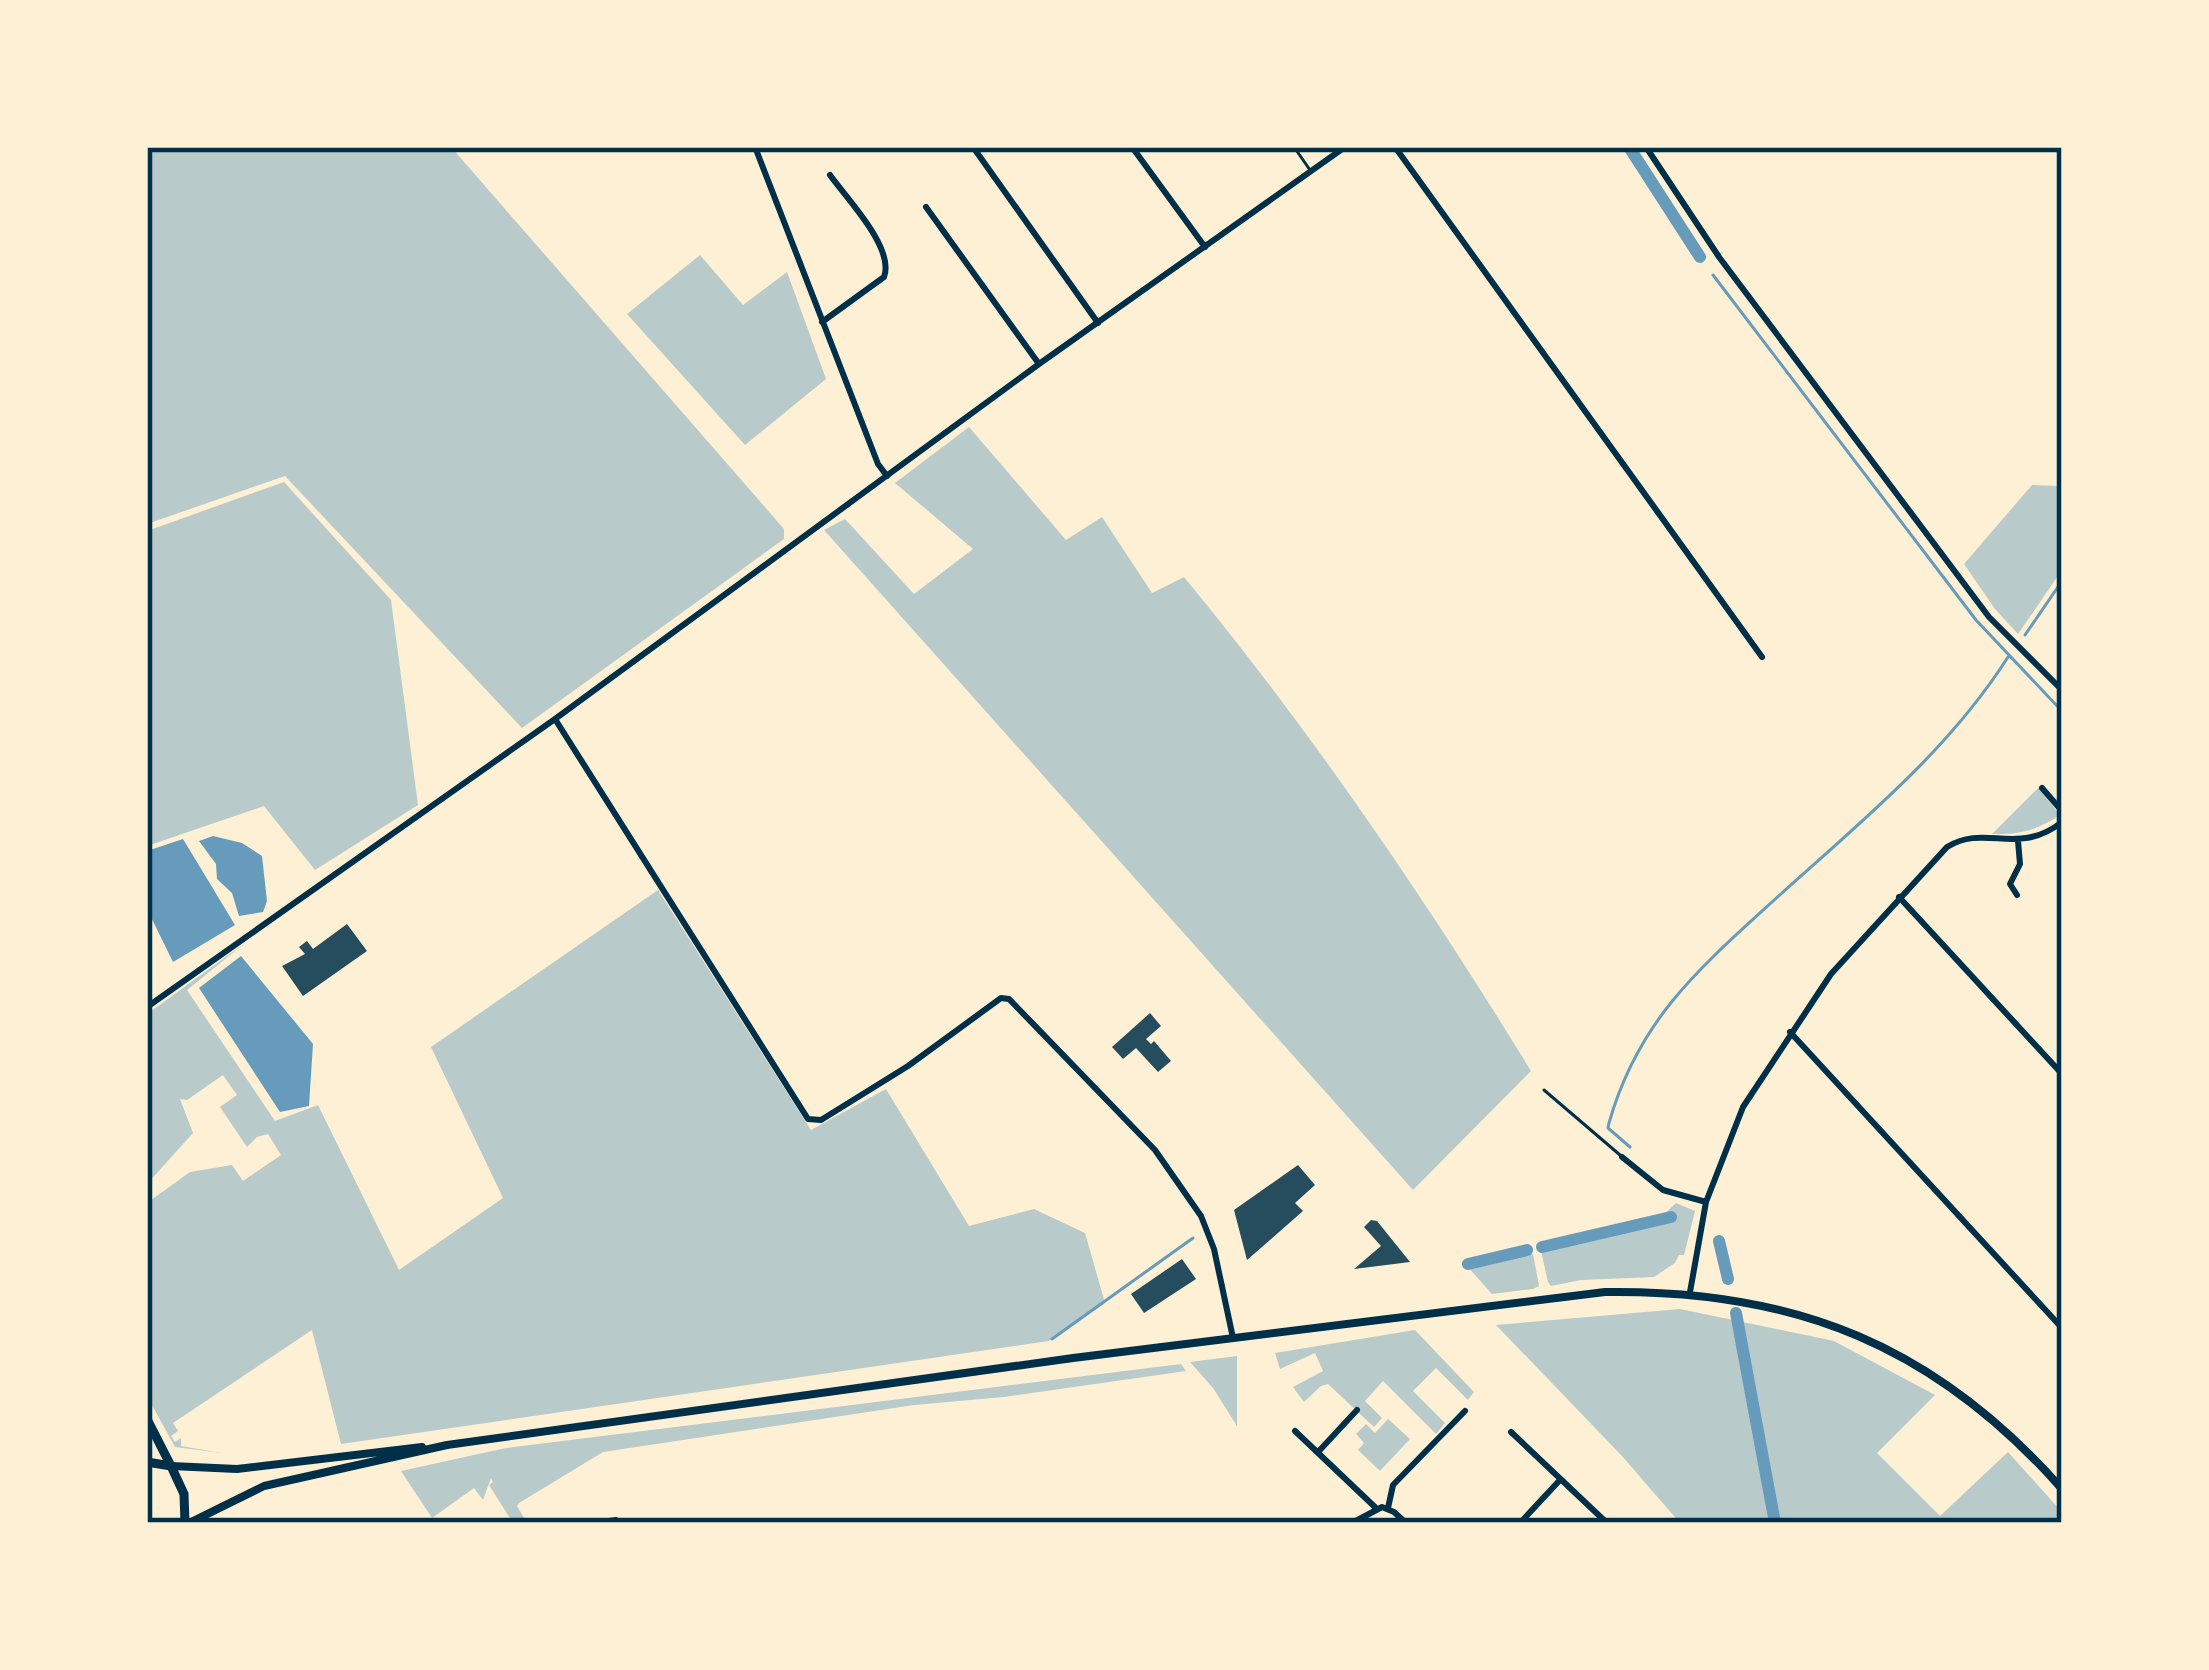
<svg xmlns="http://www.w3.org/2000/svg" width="2209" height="1670" font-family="'Titillium Web',sans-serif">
  <rect width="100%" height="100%" fill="#fdf0d5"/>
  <path fill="#b9caca" d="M147,147H451L784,529V539L522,728L285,476L147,524Z
    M700,255L743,305L787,272L826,379L745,445L627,314Z
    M969,427L1066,540L1102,517L1152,593L1184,577C1312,732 1426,900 1531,1071L1413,1190L824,530L845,519L914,594L973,549L895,483Z
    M284,482L391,600L418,805L315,870L264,806L147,846V531Z
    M2032,485L2062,486V570L2018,634L1995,609L1964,564Z
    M2038,788L2060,815C2038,830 2018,835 1992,834Z
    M658,890L811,1130L886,1089L969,1226L1034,1209L1085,1233L1105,1303L1049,1341L341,1444L312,1330L173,1423L178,1431L171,1436L175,1442L181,1438V1446L222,1453L175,1447L147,1396V1203L190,1172L232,1165L243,1181L281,1155L268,1134L257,1137L247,1147L220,1107L237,1095L223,1075L187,1100L180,1099L193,1133L147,1184V1014L245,943L187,990L275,1121L318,1105L399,1270L503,1198L431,1047Z
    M1676,1203L1695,1211L1684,1255H1679L1675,1263L1654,1277L1581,1280L1551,1286L1548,1282L1541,1251L1659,1219Z
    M1533,1254L1539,1286L1533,1289L1492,1294L1467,1266Z
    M1680,1309L1834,1341L1935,1395L1877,1453L1940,1516L2008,1452L2062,1512V1523H1680L1622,1456L1496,1325Z
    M1415,1330L1474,1392L1468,1400L1436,1368L1413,1391L1445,1423L1436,1434L1383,1381L1365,1401L1382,1418L1374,1427L1328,1384L1321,1386L1304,1402L1293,1387L1323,1371L1315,1353L1280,1369L1275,1353Z
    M1237,1356V1426L1213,1388L1190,1362Z
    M1181,1364L1186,1371L1004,1397L914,1405L603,1452L519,1503L517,1506L527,1523H513L489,1485L493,1482L491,1478L483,1500L474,1488L432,1518L401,1471L506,1448Z
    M1388,1419L1410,1439L1380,1471L1358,1450L1364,1443L1356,1434L1366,1424L1375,1433Z"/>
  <path fill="#669bbc" d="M213,836L242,843L262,856L267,901L263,912L239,916L232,893L217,879L216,864L199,841Z
    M183,839L235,925L173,962L147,909V851Z
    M241,956L313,1044L309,1106L280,1112L199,988Z"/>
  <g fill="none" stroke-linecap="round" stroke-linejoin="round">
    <path stroke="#669bbc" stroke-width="3" d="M1713,275L1976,620L2059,708
      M2025,635L2062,581
      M1630,1147L1608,1128L1609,1123C1639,1017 1703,965 1782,893C1863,820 1949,750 2008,657
      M1052,1339L1193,1238"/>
    <path stroke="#669bbc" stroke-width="12" d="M1629,147L1700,257
      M1719,1241L1728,1279
      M1542,1247L1671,1217
      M1468,1264L1527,1250
      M1736,1313L1775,1523"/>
  </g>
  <path fill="#264d5e" d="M347,924L367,951L303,996L282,966L305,954L299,947L307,941L313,949Z
    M1150,1013L1161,1026L1146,1039L1151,1044L1154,1041L1171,1061L1158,1072L1136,1048L1123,1059L1112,1047Z
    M1298,1165L1315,1185L1295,1203L1303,1211L1247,1260L1234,1210Z
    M1371,1220L1377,1221L1410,1262L1354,1269L1381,1246L1364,1227Z
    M1182,1259L1196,1279L1144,1313L1131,1294Z"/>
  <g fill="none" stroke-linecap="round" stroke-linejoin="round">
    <path stroke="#003049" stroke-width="3" d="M1294,147L1310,170
      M1544,1090L1620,1155"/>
    <path stroke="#003049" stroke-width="6" d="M755,147L878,464L887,476
      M973,147L1098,323
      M1132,147L1205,247
      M1395,147L1762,657
      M1646,147L1719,257L1989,617L2062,690
      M926,207L1039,364
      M822,322L884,277C895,248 847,199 830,175
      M555,719L808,1119L821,1120L908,1066L1001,998L1009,999L1155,1150L1201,1216L1214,1249L1233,1338
      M2042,788L2062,811
      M2017,895L2010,884L2020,864L2018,841
      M1899,897L2062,1074
      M147,1007L555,719L1039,364L1345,147
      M1790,1032L2062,1328
      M1622,1157L1663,1190L1706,1202
      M1690,1292L1706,1202L1743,1107L1831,974L1947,847C1986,823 2017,857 2062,822
      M1295,1431L1377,1509
      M1511,1432L1607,1523
      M1319,1451L1357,1410
      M1388,1508L1393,1485L1465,1411
      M596,1523L616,1520L617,1523
      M1352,1523L1382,1507L1394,1512L1406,1523
      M1520,1523L1559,1481"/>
    <path stroke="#003049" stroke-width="8" d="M171,1466L237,1469L422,1447
      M189,1523L264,1486L447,1445L1073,1358L1605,1292C1795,1289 1936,1346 2062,1489"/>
    <path stroke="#003049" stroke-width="9" d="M147,1419L171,1466
      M147,1462L171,1466L184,1494L185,1523"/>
  </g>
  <rect width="2209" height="1670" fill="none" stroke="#fdf0d5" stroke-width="300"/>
  <rect x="150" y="150" width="1909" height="1370" fill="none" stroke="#003049" stroke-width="4.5"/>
</svg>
